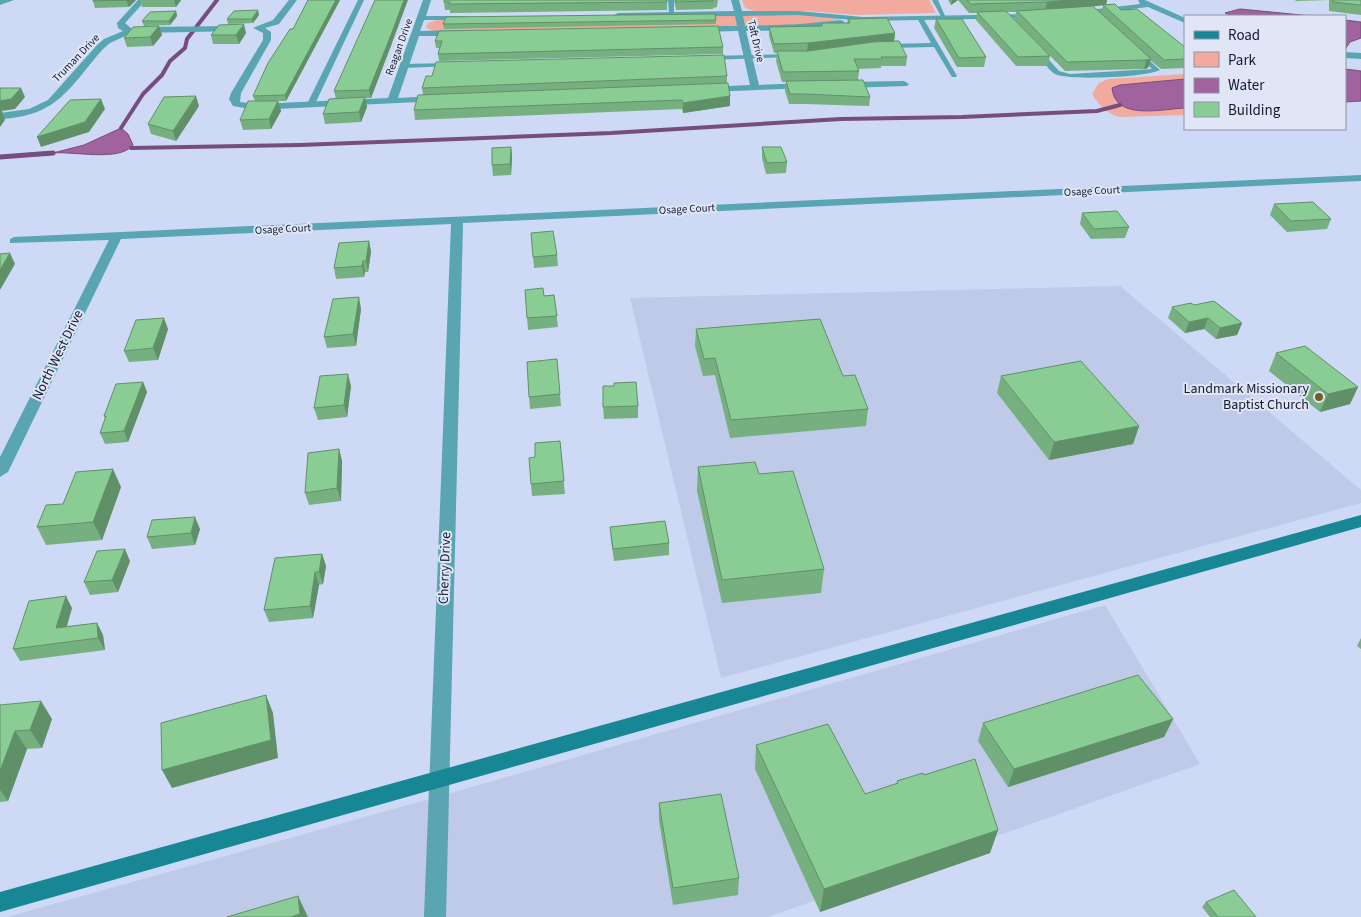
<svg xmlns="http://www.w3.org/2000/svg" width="1361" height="917" font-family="'Source Sans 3',sans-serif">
  <rect width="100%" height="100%" fill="#ced9f6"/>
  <path fill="#becae8" d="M1120,286L1361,490V503L721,678L630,298Z
    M1105,605L1200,764L768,917H7L472,787Z"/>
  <path fill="#f2aa9f" d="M742,0H929L936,13L856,15L806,11H754L745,8Z
    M773,14H800L842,19L815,23L771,26L434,31L426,28L428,23L437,20Z
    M1185,74V79L1120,85L1138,111L1185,108V115L1120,117C1107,114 1099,106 1092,94L1099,83L1108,79Z"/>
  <path fill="#a1639d" stroke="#764d7e" d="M1240,9L1312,16H1231L1225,13Z
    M1345,20L1361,22V38L1350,42L1346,48Z
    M1345,69L1361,71V101L1345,102Z
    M1185,79V108C1162,109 1115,121 1112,88L1120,85Z
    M121,128L128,134L133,145C120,162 73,151 53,153L84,145Z"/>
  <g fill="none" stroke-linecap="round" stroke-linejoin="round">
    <path stroke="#764d7e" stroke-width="4" d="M121,128L143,94L162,75L170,61L185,48L187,39L217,0
      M131,148L300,145L611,133L841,119L962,117L1097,111L1120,105"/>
    <path stroke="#764d7e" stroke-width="5" d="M0,157L53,153"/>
    <path fill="#59a5b1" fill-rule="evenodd" d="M358,0H364L315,104L308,106L307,104Z
      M668,0H674V15L669,14Z
      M932,0H938L946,18H942Z
      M918,17L923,18L957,76L956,77H952L934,47L888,48L885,46L888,44L931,43L917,18Z
      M1037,51H1041L1059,71L1070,74L1152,69L1138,55V53L1140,52L1160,70C1149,77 1068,81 1055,74C1048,70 1042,59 1037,53Z
      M790,54L792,55V57L709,60L706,58L709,56Z
      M450,63L452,64V66L403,68L400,66L403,64Z"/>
    <path fill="#59a5b1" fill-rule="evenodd" d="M0,0H14L0,5Z
      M138,0H146L125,23L132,29V33L110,43L103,49C68,89 58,116 0,119V113L29,109L48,100L97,45L104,39L123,31L118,28L117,23Z
      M289,0H297L279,24L265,28L271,32V40L241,93L240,102L256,104L388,98L423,0H431L426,16H465L469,18L465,20H424L420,31L457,30L461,33L457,36H419L398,98L435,96L438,97V101L256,110L233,106L229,99L231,93L263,40V33L253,28L273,20Z
      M731,0H739L742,11H798L863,17L1035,14L1039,16L1035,18L863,21L798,15L743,16L745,26L800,24L841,20L845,22L841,24L800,30L746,31L759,85L805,83L810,86L808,88L708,92L703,89L705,87L750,85L738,31L700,32L696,29L700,26H737L735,16L618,17L614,15L618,13L734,11Z
      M1138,0H1145L1185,18V23L1148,7L1080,15L1076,13L1080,11L1140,4Z
      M235,26L238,27V31L141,33L137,30L141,27Z
      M1345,52L1361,53V59L1345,58Z
      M904,81L909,84L907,86L846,88L841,85L846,82Z
      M1361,175V181L463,223L446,917H424L451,224L121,239L8,472L0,477V457L109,240L10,243V239L14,237Z"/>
    <path fill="#178695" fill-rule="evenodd" d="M1361,515V527L0,912V892Z"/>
  </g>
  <path fill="#76b080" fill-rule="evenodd" d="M93,0H136L129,7L95,8L93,1Z
    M140,0H181L176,7H142Z
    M308,0H340L286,101H278L281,111L271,129L243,130L240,120L255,101L253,96L293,29Z
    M667,0V10L450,13V10H445L444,2Z
    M674,0H718L717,7L713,8V9L676,10Z
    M948,0H1107L1106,4L1121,10L1185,47V68L1161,69L1150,60L1148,68L1144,69L1065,71L1015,20L1016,12H1007L1050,56L1048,66H1016L976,20L977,13H969L958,0L951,5ZM1103,5L1101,13L1093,6Z
    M1295,0H1361V15L1329,11V0L1296,1Z
    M176,11L177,16L170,25L144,26L142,21Z
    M259,15L253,23L228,24L227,19Z
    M848,19L895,33L894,41L907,57L906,66H881V68L858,69L859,71L858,80L870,97L869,106L804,104H789L785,91L786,82H782L776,61L777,53H774L769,36V27L822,26L847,23Z
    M936,19L986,57L984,67H957L934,28Z
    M716,20V24L444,29L443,24Z
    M159,26L162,35L153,46L127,47L124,38Z
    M246,33L239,44H213L211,35Z
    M435,41L723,47V54L439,61L438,54L440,48H436Z
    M392,43L371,98H365L367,107L361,122L325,124L323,114L336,99L334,91Z
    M727,76V83L730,96V106L683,113L682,109L415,120L414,110L423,95L422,88Z
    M199,106L176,141L151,134L148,124Z
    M511,147L512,157L511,175L493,176L492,165Z
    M762,147L787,162L786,173L766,174L762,158Z
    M1274,204L1331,219L1327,229L1287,232L1270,215Z
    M1082,213L1129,227L1125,238L1091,239L1080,224Z
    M531,233L557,255L558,266L534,268Z
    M369,241L371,252L368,272H365L364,277L336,279L334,268Z
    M525,290L544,296L554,295L558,327L528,330Z
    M1194,305L1242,323L1237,335L1216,339L1204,329L1185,333L1168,318L1172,307Z
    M361,309L356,346L327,348L324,337Z
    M168,329L158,360L129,362L124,351Z
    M696,329L868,409L866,426L730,438L715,375L703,376L695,346Z
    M1276,353L1358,387L1350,404L1320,412L1269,371Z
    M557,359L561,406L530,409L529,397Z
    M1001,376L1139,426L1133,444L1049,460L997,393Z
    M143,382L147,392L128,442L105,444L100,433L105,419L104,416Z
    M351,386L347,417L318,420L314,408Z
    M638,406V418L604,419L603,407Z
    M560,441L565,494L532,496L531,484L535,457Z
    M339,449L342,461L341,501L309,505L305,493Z
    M698,467L759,474L824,569L821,593L722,603L697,491Z
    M121,487L102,540L46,545L37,527L63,504Z
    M610,527L669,543V555L614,561L611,540Z
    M200,529L195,545L152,549L147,537Z
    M322,554L326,566L323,584L319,585L313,618L269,622L264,610Z
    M130,561L118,592L90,595L84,582Z
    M72,608L67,627L97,623L103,635L105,650L20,661L13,649Z
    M1361,638V649L1357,646Z
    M0,705L52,719L42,748L27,749L8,801L0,802Z
    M1173,719L1164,737L1008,787L978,741L983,723Z
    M756,745L865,794L897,784V781L924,775L998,830L990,853L820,912L755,769Z
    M659,803L739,878L738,895L673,905L659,821Z
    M1206,902L1256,917H1210L1202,907Z"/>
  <path fill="#609068" d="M126,0H136L129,7Z
    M174,0H181L176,7Z
    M336,0H340L286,101L285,95Z
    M404,0H408L392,43L371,98L369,90Z
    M952,0H958L951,5Z
    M1070,0H1107L1106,5L1045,11L1047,2Z
    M258,10L259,15L253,23L252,19Z
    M176,11L177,16L170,25L169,21Z
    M244,24L246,33L239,44L236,35Z
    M159,26L162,35L153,46L150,37Z
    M895,33L894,42L807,52L808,43Z
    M1151,59L1148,68L1144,69L1146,60Z
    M21,88L25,97L15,109L2,111L5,120L0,127V101Z
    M196,96L199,106L176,141L173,131Z
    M730,96V106L683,113V103Z
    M365,97L367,107L361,122L359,112Z
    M101,99L105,109L89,132L41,147L37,137Z
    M278,101L281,111L271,129L269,119Z
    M511,147L512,157L511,175L510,164Z
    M369,241L371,252L368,272L366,261Z
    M10,253L15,264L0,290V270Z
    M363,261L365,272L364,277L362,266Z
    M359,297L361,309L356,346L353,334Z
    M164,318L168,329L158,360L153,348Z
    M1208,318L1204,329L1185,333L1189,322Z
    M1242,323L1237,335L1216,339L1220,328Z
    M348,374L351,386L347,417L344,405Z
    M143,382L147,392L128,442L124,431Z
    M1358,387L1350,404L1320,412L1328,394Z
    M1139,426L1133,444L1049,460L1054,442Z
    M339,449L342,461L341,501L337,488Z
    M113,469L121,487L102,540L93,522Z
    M195,517L200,529L195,545L191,533Z
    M125,549L130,561L118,592L112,580Z
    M322,554L326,566L323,584L319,572Z
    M315,572L319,585L313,618L310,606Z
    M66,596L72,608L62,640L56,628Z
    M97,623L103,635L105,650L98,638Z
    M266,695L273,713L278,758L172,788L162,770Z
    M41,701L52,719L42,748L30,730Z
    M1173,719L1164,737L1008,787L1014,769Z
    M15,731L27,749L8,801L0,790V771Z
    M998,830L990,853L820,912L824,889Z
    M298,896L308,917H291Z"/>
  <path fill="#89cd95" stroke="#609068" d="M93,0H126L93,1Z
    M308,0H336L285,95L253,96L268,63L290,29H293Z
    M375,0H404L391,35L369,90L334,91Z
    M444,0H667V2L449,4L450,2H444Z
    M676,0H713V1L676,2Z
    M967,0H1070L1047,2L971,4Z
    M1333,0H1361V5L1333,2Z
    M1115,4L1121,10L1137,9L1185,47V59L1164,60L1103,5Z
    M1093,6L1151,59L1146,60L1067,62L1017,11Z
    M258,10L252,19H227L234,11Z
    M176,11L169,21H142L150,12Z
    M1006,11L1050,56L1018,57L977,12Z
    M715,14L716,20L443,24L446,17Z
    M887,18L895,33L808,43L774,44L769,27L822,26V23H850L848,19Z
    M936,19H962L986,57L959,58Z
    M244,24L236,35H211L219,25Z
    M159,26L150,37L124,38L133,27Z
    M718,26L723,47L438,54L442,41H435L439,31Z
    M899,41L907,57H881L882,59H854L859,71L783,72L777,51H808L873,42Z
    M724,55L727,76L422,88L426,76H432L436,62Z
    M863,80L870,97L805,94H790L786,81Z
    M728,83L730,96L683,103L682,100L414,110L418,95Z
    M0,88H21L11,99L0,101Z
    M196,96L173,131L148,124L164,97Z
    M365,97L359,112L323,114L329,99Z
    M101,99L85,122L37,137L70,100Z
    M248,101H278L269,119L240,120Z
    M511,147L510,164L492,165V148Z
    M762,147H781L787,162L767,163Z
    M1313,202L1331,219L1291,221L1274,204Z
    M1117,211L1129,227L1094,229L1082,213Z
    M553,231L557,255L533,257L531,233Z
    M369,241L366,261H363L362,266L334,268L339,243Z
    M10,253L0,270V254Z
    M543,288L544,296L554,295L557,316L527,318L525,290Z
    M359,297L353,334L324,337L333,299Z
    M1214,301L1242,323L1220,328L1208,318L1189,322L1172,307L1191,303L1194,305Z
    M164,318L153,348L124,351L136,320Z
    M820,319L843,376L855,375L868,409L731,420L715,358L704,359L696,329Z
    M1305,346L1358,387L1328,394L1276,353Z
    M557,359L560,394L529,397L527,362Z
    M1081,361L1139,426L1054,442L1001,376Z
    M348,374L344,405L314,408L320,376Z
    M143,382L124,431L100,433L106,416H104L116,384Z
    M636,382L638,406L603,407V386H614V383Z
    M560,441L564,481L531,484L529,458L535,457V443Z
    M339,449L337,488L305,493L308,453Z
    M755,462L759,474L793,471L824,569L722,580L698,467Z
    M113,469L93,522L37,527L46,505L63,504L76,472Z
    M195,517L191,533L147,537L152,520Z
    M665,521L669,543L613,549L610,527Z
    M125,549L112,580L84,582L97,551Z
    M322,554L319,572H315L310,606L264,610L275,558Z
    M66,596L56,628L97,623L98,638L13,649L29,601Z
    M1138,675L1173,719L1014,769L983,723Z
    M266,695L271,740L162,770L161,723Z
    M41,701L30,730L15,731L0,771V705Z
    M828,724L865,794L898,783L897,781L923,773L924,775L975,759L998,830L824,889L756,745Z
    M721,794L739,878L673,888L659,803Z
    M1234,890L1256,917H1218L1206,902Z
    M298,896L300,914L291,917H227Z"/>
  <circle fill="#6f5d2b" stroke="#e0e6f5" stroke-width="2" cx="1319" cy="397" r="5"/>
  <g text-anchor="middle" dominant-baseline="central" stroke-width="4" stroke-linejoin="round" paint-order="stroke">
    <g font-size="11" fill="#121a34" stroke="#e0e6f5">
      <text transform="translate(756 41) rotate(77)">Taft Drive</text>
      <text transform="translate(399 47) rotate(-70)">Reagan Drive</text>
      <text transform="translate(76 58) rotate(-46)">Truman Drive</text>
      <text transform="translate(1092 191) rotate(-3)">Osage Court</text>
      <text transform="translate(687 209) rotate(-3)">Osage Court</text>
      <text transform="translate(283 229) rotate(-3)">Osage Court</text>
    </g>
    <g font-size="14" fill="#121a34" stroke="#e0e6f5">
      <text transform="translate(58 355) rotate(-64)">North West Drive</text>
      <text transform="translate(445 568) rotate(-88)">Cherry Drive</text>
    </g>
    <g font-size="14" fill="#121a34" stroke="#e0e6f5" text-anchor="end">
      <text x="1309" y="389">Landmark Missionary<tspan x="1309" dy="16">Baptist Church</tspan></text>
    </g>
  </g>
  <rect x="1184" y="15" width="162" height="115" fill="#e0e6f5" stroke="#8e94a8"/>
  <rect x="1194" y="31" width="25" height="8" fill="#178695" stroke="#8e94a8"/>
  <text x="1228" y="40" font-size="15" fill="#121a34">Road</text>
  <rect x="1194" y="52" width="25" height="15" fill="#f2aa9f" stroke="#8e94a8"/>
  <text x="1228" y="65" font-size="15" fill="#121a34">Park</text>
  <rect x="1194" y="78" width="25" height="15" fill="#a1639d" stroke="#8e94a8"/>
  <text x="1228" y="90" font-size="15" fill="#121a34">Water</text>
  <rect x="1194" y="102" width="25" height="15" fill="#89cd95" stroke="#8e94a8"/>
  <text x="1228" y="115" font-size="15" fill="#121a34">Building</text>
</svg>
